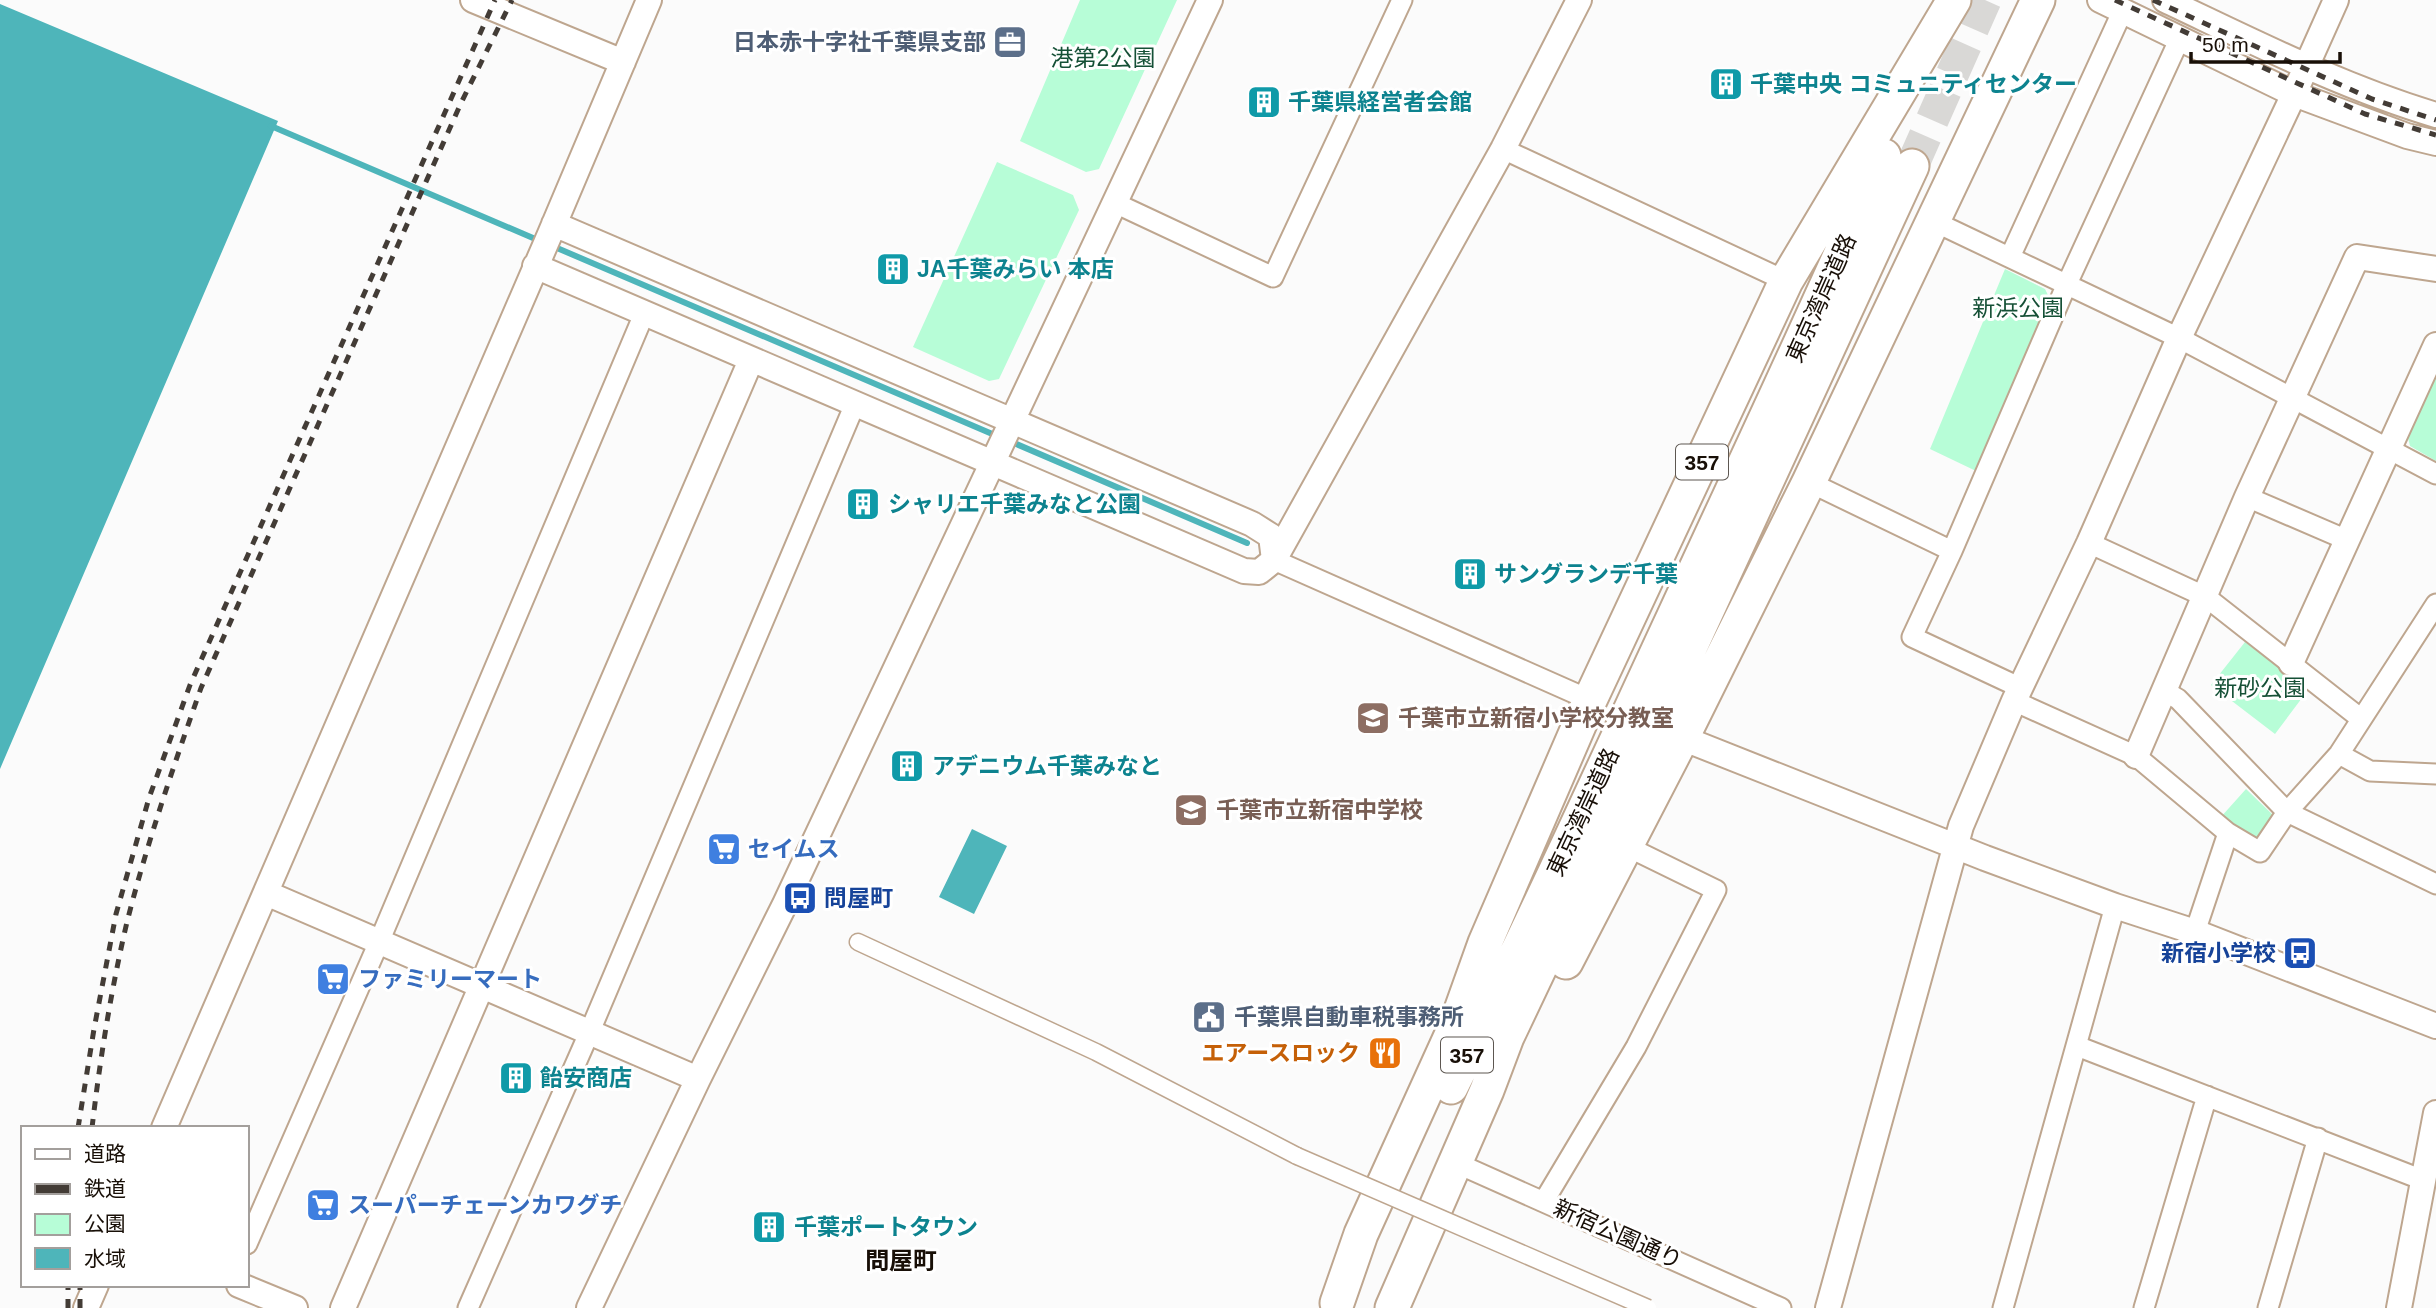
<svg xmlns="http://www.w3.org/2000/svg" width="2436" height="1308" font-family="Arial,'Noto Sans JP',sans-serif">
  <rect width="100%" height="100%" fill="#fbfbfb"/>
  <path fill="#b7fdd7" d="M1080,0H1177L1099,169L1086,172L1020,141Z
    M997,162L1073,195L1079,210L999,379L989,381L913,347Z
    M2005,269L2045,289L2051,301L1976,471L1930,449Z
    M2436,364V461L2410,446L2406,430Z
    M2245,642L2308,690L2275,734L2211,685Z
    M2246,789L2273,815L2272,828L2262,840L2250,841L2220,818Z"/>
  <path fill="#4eb5ba" d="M0,4L278,121L0,769Z
    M972,829L1007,846L974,914L939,897Z"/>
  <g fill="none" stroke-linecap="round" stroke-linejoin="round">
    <path stroke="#4eb5ba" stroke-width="6" d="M271,126L540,241
      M550,245L997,436
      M1007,440L1247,543"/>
    <path stroke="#d9d8d6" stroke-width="33" stroke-dasharray="33 17" stroke-linecap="butt" d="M1912,166L1985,0"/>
    <g stroke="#bea68f" stroke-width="19">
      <path id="pedestrian" d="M858,942L1096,1052L1297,1156"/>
    </g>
    <g stroke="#bea68f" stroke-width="23">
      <path id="minor" d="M1503,149L1786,281
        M1115,203L1273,277L1402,0
        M1933,221L2179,338L2436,474
        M2010,257L2118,21
        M1809,482L1952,551
        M2247,497L2347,540
        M2089,543L2206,597L2360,718
        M1274,560L1590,700
        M2021,688L1912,637L1952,551L2066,286L2180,38
        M2163,690L2178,699L2287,812L2436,884
        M2014,701L2136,756L2228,833L2260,852L2287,812L2339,754L2436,604
        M2339,754L2370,771L2436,774
        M2195,932L2228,833
        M2077,1046L2423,1180
        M1454,1162L1781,1308
        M1544,1201L1636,1047L1716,890L1626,846
        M247,1244L379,942L644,314
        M468,1308L590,1031L855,404
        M2003,1308L2115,906
        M2144,1308L2207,1096
        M2268,1308L2318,1138"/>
    </g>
    <g stroke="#bea68f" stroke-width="28">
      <path id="tertiary" d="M473,0L623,62
        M2100,0L2294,94L2407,136L2436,143
        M2165,0C2254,42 2342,87 2436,115
        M554,224L1252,524L1271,536L1274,560
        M535,266L1244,571L1259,572L1274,560L1503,149L1579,0
        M2291,663L2436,345
        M1682,738L1985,858L2115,906L2195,932L2436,1026
        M2136,756L2247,497L2357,257L2436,269
        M266,893L698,1079
        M164,1128L550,234L649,0
        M239,1285L295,1308
        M86,1308L96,1285
        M343,1308L751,360
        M589,1308L698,1079L785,904L1210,0
        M1828,1308L1961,826L2014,701L2089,543L2179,338L2294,94L2336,0
        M2399,1308L2436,1113"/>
    </g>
    <g stroke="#bea68f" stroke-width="37">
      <path id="trunk" d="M1566,962L1682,738L1809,482L2038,0
        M1451,1087C1529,932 1600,775 1673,618C1744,464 1817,311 1884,156
        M1337,1303L1361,1234L1455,1027L1485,943L1590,700L1786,281L1954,0
        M1392,1308L1487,1090L1507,1037L1635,767L1912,166"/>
    </g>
    <use href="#pedestrian" stroke="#fff" stroke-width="16"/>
    <use href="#minor" stroke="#fff" stroke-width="19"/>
    <use href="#tertiary" stroke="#fff" stroke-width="24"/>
    <use href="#trunk" stroke="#fff" stroke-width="33"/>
    <path stroke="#433c36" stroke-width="5" stroke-dasharray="9 9" stroke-linecap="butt" d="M2115,0L2365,114L2436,135
      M2153,0L2372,99L2436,120
      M78,1128L94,1029L116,914L149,798L190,685L495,0
      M92,1128C100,1059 111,990 127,922C147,843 174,765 201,688L461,103L512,0
      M68,1308V1285
      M80,1308V1285"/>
    <g stroke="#bea68f" stroke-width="19" stroke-linecap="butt">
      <path id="pedestrian-bridge" d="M1297,1156L1648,1308"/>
    </g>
    <use href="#pedestrian-bridge" stroke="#fff" stroke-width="16"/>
  </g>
  <defs>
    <g id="office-square" transform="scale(1.75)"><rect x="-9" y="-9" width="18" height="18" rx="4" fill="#5c6f8a" stroke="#fff"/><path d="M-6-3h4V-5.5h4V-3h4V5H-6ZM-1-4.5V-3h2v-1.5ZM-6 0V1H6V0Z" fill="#fff"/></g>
    <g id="building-square" transform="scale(1.75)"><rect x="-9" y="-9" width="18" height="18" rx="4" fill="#0f9aa8" stroke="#fff"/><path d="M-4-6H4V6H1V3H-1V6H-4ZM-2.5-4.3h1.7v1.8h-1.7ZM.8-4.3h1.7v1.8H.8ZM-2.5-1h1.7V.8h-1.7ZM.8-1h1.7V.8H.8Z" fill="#fff"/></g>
    <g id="school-square" transform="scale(1.75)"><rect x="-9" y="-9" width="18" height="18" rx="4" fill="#8d6e63" stroke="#fff"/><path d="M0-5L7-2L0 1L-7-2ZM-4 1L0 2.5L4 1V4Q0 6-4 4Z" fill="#fff"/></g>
    <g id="supermarket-square" transform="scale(1.75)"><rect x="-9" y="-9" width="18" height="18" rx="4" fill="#3f7fe0" stroke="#fff"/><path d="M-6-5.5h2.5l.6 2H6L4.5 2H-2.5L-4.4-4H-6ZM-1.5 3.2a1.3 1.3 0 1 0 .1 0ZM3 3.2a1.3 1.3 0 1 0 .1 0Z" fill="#fff"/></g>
    <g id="bus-square" transform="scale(1.75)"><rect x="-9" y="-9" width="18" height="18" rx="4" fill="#1a4fb4" stroke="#fff"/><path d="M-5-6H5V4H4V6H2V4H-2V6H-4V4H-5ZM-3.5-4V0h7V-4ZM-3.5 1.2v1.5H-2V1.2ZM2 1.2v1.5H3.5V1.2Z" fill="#fff"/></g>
    <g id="civic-square" transform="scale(1.75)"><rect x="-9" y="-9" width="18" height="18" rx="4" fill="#5c6f8a" stroke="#fff"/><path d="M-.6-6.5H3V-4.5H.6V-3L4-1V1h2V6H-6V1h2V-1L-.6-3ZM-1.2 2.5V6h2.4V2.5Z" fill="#fff"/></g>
    <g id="restaurant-square" transform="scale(1.75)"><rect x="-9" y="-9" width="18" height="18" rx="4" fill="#e8710a" stroke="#fff"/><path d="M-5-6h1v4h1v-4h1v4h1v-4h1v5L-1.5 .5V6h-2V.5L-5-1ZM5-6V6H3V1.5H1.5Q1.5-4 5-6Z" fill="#fff"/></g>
  </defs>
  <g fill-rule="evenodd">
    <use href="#office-square" x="1010" y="42"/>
    <use href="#building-square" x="1726" y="84"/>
    <use href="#building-square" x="1264" y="102"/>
    <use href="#building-square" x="893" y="269"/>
    <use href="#building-square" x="863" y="504"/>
    <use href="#building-square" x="1470" y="574"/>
    <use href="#school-square" x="1373" y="718"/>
    <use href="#building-square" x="907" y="766"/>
    <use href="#school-square" x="1191" y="810"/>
    <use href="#supermarket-square" x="724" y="849"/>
    <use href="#bus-square" x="800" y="898"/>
    <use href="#bus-square" x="2300" y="953"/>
    <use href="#supermarket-square" x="333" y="979"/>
    <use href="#civic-square" x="1209" y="1017"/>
    <use href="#restaurant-square" x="1385" y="1053"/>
    <use href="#building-square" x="516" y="1078"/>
    <use href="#supermarket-square" x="323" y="1205"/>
    <use href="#building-square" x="769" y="1227"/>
  </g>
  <g text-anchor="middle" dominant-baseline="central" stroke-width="6" stroke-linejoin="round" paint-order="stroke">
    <g fill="#fff" stroke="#5d5751" stroke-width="2">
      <rect x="1676" y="444.5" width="52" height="35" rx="5"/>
      <rect x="1441" y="1037.5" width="52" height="35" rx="5"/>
    </g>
    <g font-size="21" font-weight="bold" fill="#180f07">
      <text x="1702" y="462">357</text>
      <text x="1467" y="1055">357</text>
    </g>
    <g font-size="23" font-weight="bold" fill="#4e5e75" stroke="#fff" text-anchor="end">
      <text x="986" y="42">日本赤十字社千葉県支部</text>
      <text x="1234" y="1017" text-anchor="start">千葉県自動車税事務所</text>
    </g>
    <g font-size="23" fill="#155036" stroke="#fff">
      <text x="1103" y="58">港第2公園</text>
      <text x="2018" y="308">新浜公園</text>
      <text x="2260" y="688">新砂公園</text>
    </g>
    <g font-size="23" font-weight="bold" fill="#0d838f" stroke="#fff" text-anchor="start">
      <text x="1750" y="84">千葉中央 コミュニティセンター</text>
      <text x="1288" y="102">千葉県経営者会館</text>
      <text x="917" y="269">JA千葉みらい 本店</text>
      <text x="888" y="504">シャリエ千葉みなと公園</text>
      <text x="1494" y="574">サングランデ千葉</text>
      <text x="932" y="766">アデニウム千葉みなと</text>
      <text x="540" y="1078">飴安商店</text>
      <text x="794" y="1227">千葉ポートタウン</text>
    </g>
    <g font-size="23" fill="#180f07" stroke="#fff">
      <text transform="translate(1821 298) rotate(-66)">東京湾岸道路</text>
      <text transform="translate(1583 812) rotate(-65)">東京湾岸道路</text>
      <text transform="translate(1618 1234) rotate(24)">新宿公園通り</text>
    </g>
    <g font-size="23" font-weight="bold" fill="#785e54" stroke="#fff" text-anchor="start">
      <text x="1398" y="718">千葉市立新宿小学校分教室</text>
      <text x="1216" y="810">千葉市立新宿中学校</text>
    </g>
    <g font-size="23" font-weight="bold" fill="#366cbe" stroke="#fff" text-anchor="start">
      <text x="748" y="849">セイムス</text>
      <text x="358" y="979">ファミリーマート</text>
      <text x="348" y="1205">スーパーチェーンカワグチ</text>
    </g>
    <g font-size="23" font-weight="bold" fill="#164399" stroke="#fff" text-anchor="start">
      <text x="824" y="898">問屋町</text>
      <text x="2276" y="953" text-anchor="end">新宿小学校</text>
    </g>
    <g font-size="23" font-weight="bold" fill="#c56008" stroke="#fff" text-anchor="end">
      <text x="1360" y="1053">エアースロック</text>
    </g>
    <g font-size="24" font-weight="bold" fill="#180f07" stroke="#fff">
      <text x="901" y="1260">問屋町</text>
    </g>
  </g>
  <rect x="21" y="1126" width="228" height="161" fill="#ffffff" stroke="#a39f9c" stroke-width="2"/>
  <rect x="35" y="1149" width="35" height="10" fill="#ffffff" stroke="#a39f9c" stroke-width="2"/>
  <text x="84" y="1161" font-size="21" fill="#180f07">道路</text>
  <rect x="35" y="1184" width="35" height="10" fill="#433c36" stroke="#a39f9c" stroke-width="2"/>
  <text x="84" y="1196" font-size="21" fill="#180f07">鉄道</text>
  <rect x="35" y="1214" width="35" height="21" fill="#b7fdd7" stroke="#a39f9c" stroke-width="2"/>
  <text x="84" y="1231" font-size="21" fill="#180f07">公園</text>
  <rect x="35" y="1248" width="35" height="21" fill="#4eb5ba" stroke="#a39f9c" stroke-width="2"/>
  <text x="84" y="1266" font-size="21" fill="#180f07">水域</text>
  <path d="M2191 52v10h149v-10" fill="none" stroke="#180f07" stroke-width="3.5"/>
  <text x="2202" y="52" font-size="21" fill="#180f07" stroke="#ffffff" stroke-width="5" paint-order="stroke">50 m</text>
</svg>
